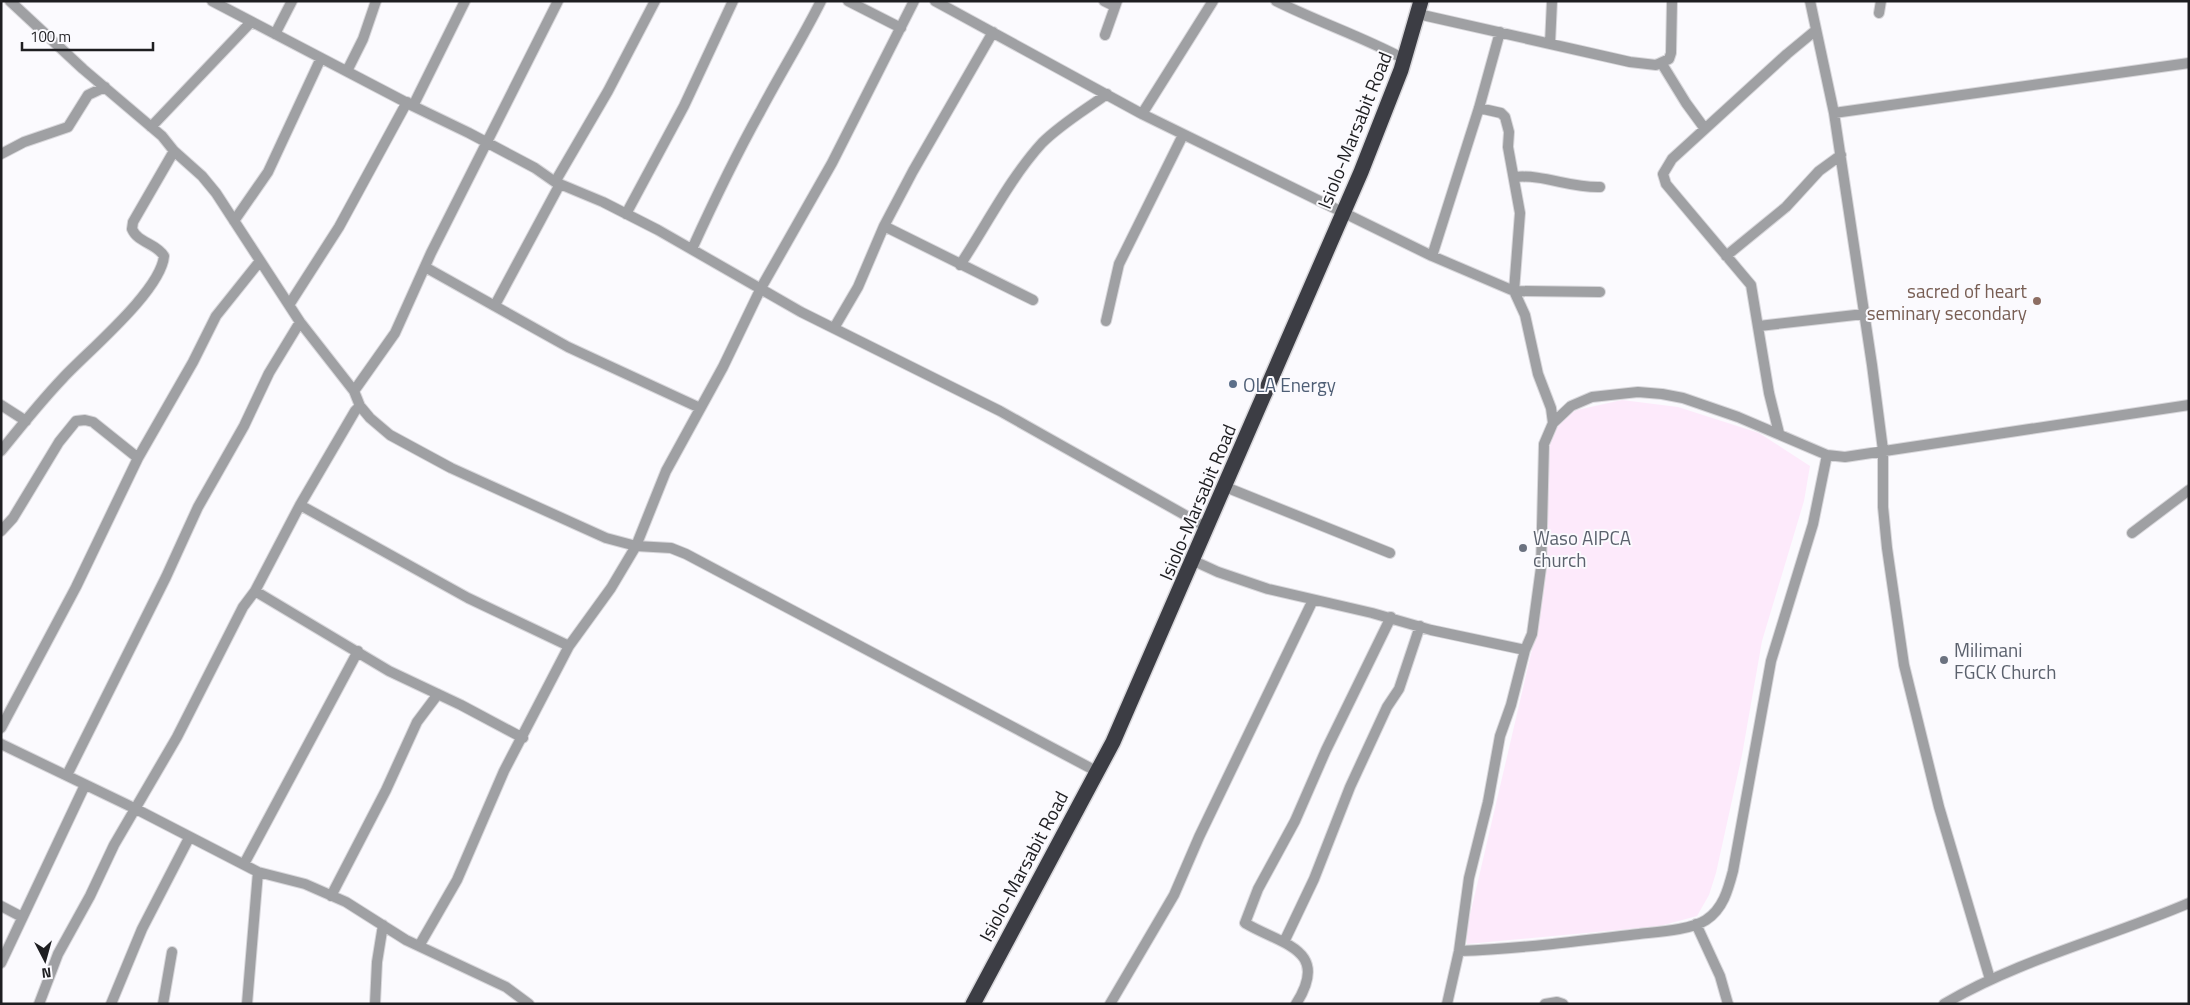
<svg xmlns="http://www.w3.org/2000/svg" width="2190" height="1005" font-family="'Titillium Web',sans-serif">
  <rect width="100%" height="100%" fill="#fbfafe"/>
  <path fill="#fdeafb" d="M1622,400L1678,407L1759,433L1810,466L1804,501L1762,641L1742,755L1716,873L1709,895L1697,916L1660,926L1467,944V928L1541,611L1538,454L1548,422L1577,410Z"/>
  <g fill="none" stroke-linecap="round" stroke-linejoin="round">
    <g stroke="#d8d7db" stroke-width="12">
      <path id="street" d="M10,1L83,69L162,136L174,151L202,176L216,193L300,322L354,391L360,406L370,418L390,435L451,468L606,538L636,546L671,548L686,554L1096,771
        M212,1L413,106L469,133L535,168L555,182L603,202L658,230L801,312L1000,411L1208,528
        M848,1L901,28
        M935,1L1142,114L1432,256L1514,291L1600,292
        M1104,1L1114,6
        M1276,1C1318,22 1363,37 1404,59
        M1810,1L1834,113L1872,365L1883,450V507L1887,548L1904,665L1939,807L1990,979
        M1879,13L1881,1
        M1418,14L1630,62L1656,65L1669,59L1671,53L1672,1
        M275,34L292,1
        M1105,35L1117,1
        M1550,44L1552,1
        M1662,64L1686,103L1705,129
        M347,71L363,39L376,1
        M413,106L465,1
        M1479,108L1501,113L1505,117L1509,132L1508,147L1520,213L1514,291L1525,315L1538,374L1551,408L1553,423
        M1834,113L2189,63
        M1142,114L1213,1
        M151,127L251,22
        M1,154L24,142L68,127L88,95L105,87
        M1514,177C1544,174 1570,188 1600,187
        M555,182L608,91L655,1
        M626,214L684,106L733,1
        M234,221L268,172L321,58
        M884,226L1033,300
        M692,249C713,203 735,157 760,112C780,74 802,39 821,1
        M1432,256L1479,108L1500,32
        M1726,256L1786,207L1819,171L1841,155
        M960,265C986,226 1010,178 1042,143C1061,124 1085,110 1107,94
        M425,267L568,347L700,408
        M289,305L339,227L407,102
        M495,305L560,184
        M1106,321L1119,264L1183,135
        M1759,326L1864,314
        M834,328L858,287L884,226L913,171L993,32
        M354,391L395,333L431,253L558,1
        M1,405L26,421
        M1779,433L1769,393L1751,285L1666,184L1663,174L1672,159L1787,54L1816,30
        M1,451C21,426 41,401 63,378C87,352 161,291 164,256C156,243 138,243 132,229L133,222L174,151
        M1223,486L1390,553
        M300,505L468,598L569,646
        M1,531L13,518L59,442L76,421L85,420L93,422L138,458
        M2132,533L2189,490
        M1194,561L1218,572L1268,589L1372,613L1431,630L1525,650
        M255,591L389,671L461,705L523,738
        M1,728L76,587L138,458L193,362L216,316L260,261
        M1,744L136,809L258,872L305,884L346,902L406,940L506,987L529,1004
        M67,775L166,577L198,507L244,426L269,373L300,322
        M244,864L358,651
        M331,896L386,790L417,722L438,694
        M1,906L22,917
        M1696,924L1720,976L1728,1004
        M1284,942L1314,879L1350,787L1387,707L1399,689L1420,626
        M419,946L457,880L504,771L569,646L611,588L636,546L666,471L723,367L761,288L832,163L914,1
        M1459,951C1519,949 1579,941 1639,934C1656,932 1691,930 1706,920C1723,909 1728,890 1733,871L1771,661L1813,524L1827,455
        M1,963L85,785
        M39,1004L58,954L90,896L114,845L177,737L243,607L255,591L300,505L355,411L360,406
        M111,1004L142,929L189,838
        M163,1004L172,952
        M247,1004L258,872
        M375,1004L377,962L383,925
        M1110,1004L1174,895L1199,837L1313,600
        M1296,1004C1331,949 1282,945 1245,923L1258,889L1295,821L1326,750L1391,617
        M1447,1004L1459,951L1469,878L1488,802L1500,736L1511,705L1525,650L1532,634L1541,568L1544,444L1553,423L1571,406L1592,397L1638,392L1662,394L1683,398L1738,417L1827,455L1845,457L2189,405
        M1545,1004L1557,1002L1563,1004
        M1944,1004C2020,959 2108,938 2189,903"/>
    </g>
    <g stroke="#d8d7db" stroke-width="18">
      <path id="highway" d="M973,1004L1113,742L1126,712L1361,172L1401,70L1421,1"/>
    </g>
    <use href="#street" stroke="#9fa0a3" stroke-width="10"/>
    <use href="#highway" stroke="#3c3d44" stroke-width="15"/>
  </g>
  <circle fill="#8d6e63" stroke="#fbfafe" stroke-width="2" cx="2037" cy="301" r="5"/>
  <circle fill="#5c6f8a" stroke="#fbfafe" stroke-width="2" cx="1233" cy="384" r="5"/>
  <g fill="#6b7280" stroke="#fbfafe" stroke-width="2">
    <circle cx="1523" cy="548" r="5"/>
    <circle cx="1944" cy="660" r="5"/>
  </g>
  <g text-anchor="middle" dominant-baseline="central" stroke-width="4" stroke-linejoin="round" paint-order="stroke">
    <g font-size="19" fill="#1e1e21" stroke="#fbfafe">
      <text transform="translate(1354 130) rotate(-68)">Isiolo-Marsabit Road</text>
      <text transform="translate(1197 502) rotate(-67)">Isiolo-Marsabit Road</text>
      <text transform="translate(1023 866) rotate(-62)">Isiolo-Marsabit Road</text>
    </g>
    <g font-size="19" fill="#785e54" stroke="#fbfafe" text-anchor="end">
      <text x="2027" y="290">sacred of heart<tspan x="2027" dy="22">seminary secondary</tspan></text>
    </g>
    <g font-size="19" fill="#4e5e75" stroke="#fbfafe" text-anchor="start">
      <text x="1243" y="384">OLA Energy</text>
    </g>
    <g font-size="19" fill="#5b616d" stroke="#fbfafe" text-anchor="start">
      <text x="1533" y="537">Waso AIPCA<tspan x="1533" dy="22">church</tspan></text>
      <text x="1954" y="649">Milimani<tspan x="1954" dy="22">FGCK Church</tspan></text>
    </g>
  </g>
  <rect width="2190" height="1005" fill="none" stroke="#1e1e21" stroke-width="5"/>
  <g transform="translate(45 960) rotate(174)" stroke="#fbfafe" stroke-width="4" paint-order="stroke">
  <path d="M0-4L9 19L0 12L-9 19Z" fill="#1e1e21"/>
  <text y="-8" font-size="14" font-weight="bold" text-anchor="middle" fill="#1e1e21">N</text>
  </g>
  <path d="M22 42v8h131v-8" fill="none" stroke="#1e1e21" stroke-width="2.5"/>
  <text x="30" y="42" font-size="15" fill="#1e1e21" stroke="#fbfafe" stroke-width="4" paint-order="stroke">100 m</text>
</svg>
